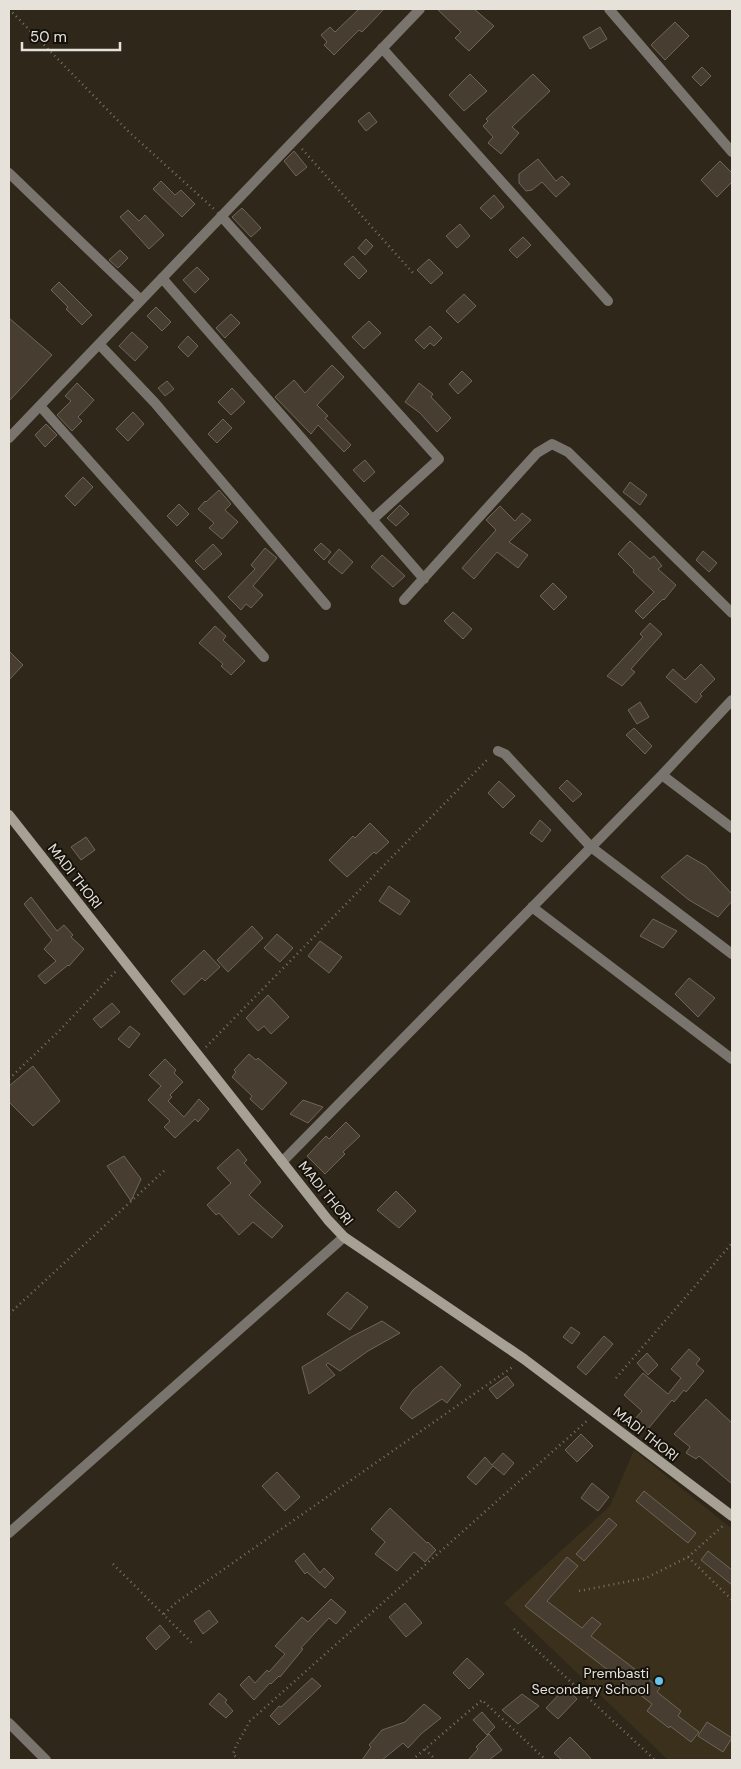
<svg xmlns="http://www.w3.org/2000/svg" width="741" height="1769" font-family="'DM Sans',sans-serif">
  <rect width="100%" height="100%" fill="#2f281a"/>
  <path fill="#3b301c" d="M634,1450L732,1529V1760H668L504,1603L610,1506Z"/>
  <path fill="#473e31" stroke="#6f6657" d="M359,9H384L362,32L359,30L334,55L324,45L327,42L321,35L330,27L335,32Z
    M437,9H474L494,26L469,51L455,38L461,32Z
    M675,22L689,36L665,60L651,45Z
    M600,27L607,39L590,49L583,37Z
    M702,67L711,76L701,86L692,77Z
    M470,74L487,91L464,111L449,95Z
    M533,74L550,91L512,127L519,133L501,154L488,143L493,137L483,126L488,121L486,119Z
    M369,112L377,122L366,131L358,121Z
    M294,151L307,167L296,176L284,161Z
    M538,159L556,181L562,176L570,184L556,197L542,182L532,190L526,191L519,183V174Z
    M720,161L732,173V182L717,197L701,180Z
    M161,181L175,195L181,190L195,204L182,217L153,189Z
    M494,195L504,207L491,219L480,208Z
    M242,208L261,228L251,237L232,217Z
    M128,210L139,221L145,215L164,235L149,249L120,217Z
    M460,224L470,236L457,248L446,236Z
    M523,237L531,245L517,258L509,250Z
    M366,239L373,246L365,255L358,248Z
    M120,250L128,258L118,268L109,260Z
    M353,256L367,271L359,279L344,264Z
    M429,259L443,273L431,284L417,270Z
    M197,267L209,279L195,293L183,280Z
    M59,282L92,315L82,325L66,309L68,307L51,290Z
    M464,294L476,306L458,323L446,311Z
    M156,307L171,322L162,331L147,316Z
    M231,314L240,323L225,338L216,328Z
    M9,318L52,355L9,401Z
    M369,321L381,333L364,349L352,337Z
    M430,326L442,338L434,346L430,343L424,349L415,340Z
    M132,332L148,347L135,361L119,346Z
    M188,336L198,346L188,357L178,347Z
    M332,365L344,377L317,405L328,416L325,418L351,445L344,452L318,425L311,434L275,397L294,380L305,393Z
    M462,371L472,381L458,394L449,384Z
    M167,381L174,389L165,396L158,388Z
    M77,383L94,400L78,417L82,421L72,431L57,415L71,401L65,396Z
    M419,383L433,394L431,397L451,418L437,432L420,413L405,402Z
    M232,388L245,402L231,415L218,402Z
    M133,412L144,424L128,441L116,429Z
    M223,419L232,428L217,443L208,434Z
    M46,424L57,435L45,447L35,435Z
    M365,460L375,472L364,482L353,470Z
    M83,477L93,487L75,506L65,496Z
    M630,482L647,495L640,505L623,492Z
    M219,490L231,504L225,510L238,522L222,539L209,528L214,523L198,509L205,501L206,502Z
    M179,504L189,514L177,526L167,516Z
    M400,505L409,514L396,526L387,518Z
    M500,506L515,521L522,513L531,520L509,542L528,555L518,568L497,552L474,579L462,568L496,530L486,520Z
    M630,541L650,559L654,556L662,566L658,569L676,585L664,600L663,599L643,619L635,611L654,592L633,572L634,570L618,554Z
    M321,543L331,552L324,560L314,550Z
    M213,544L222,554L204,570L195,561Z
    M265,548L277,558L253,586L263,595L251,608L246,604L241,610L228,597L255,569L251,565Z
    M339,549L353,562L342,574L328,562Z
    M703,551L717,563L709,572L696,560Z
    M382,555L405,576L393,587L371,567Z
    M553,583L567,597L554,610L540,596Z
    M453,612L472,629L463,639L444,621Z
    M650,623L662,634L631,669L635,672L622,686L607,676L643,637L640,634Z
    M215,626L226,636L223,640L245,661L231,675L221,666L223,664L199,643Z
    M9,651L23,665L9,680Z
    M701,664L715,679L700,694L702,696L696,703L666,677L673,669L685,680Z
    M640,702L649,717L637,724L628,710Z
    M634,728L652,746L645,754L626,735Z
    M567,780L582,794L573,802L559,788Z
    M499,781L515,796L503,808L488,793Z
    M540,820L551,830L542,842L530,833Z
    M370,823L389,842L376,854L374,852L347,877L329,860L353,836L355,838Z
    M86,837L95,850L81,860L71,847Z
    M687,855L706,866L732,894V901L718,917L689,900L661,877Z
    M389,886L410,901L400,915L379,901Z
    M31,897L57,931L64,925L73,935L71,937L84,949L69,966L68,965L45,984L38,976L56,961L44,949L52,940L24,904Z
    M653,919L677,931L663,948L640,936Z
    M252,926L263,938L228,972L217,960Z
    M277,934L293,948L280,962L264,948Z
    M320,941L342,957L329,973L308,956Z
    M204,950L220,967L205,981L202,978L184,995L171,981Z
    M689,978L715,998L698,1017L675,994Z
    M268,995L289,1017L271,1034L264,1026L258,1031L246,1018Z
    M112,1003L120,1012L101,1028L93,1019Z
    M130,1026L140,1034L129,1048L118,1039Z
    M249,1054L256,1060L258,1058L287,1083L262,1110L250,1099L252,1096L232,1077L236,1072L234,1070Z
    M165,1059L176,1070L174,1073L183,1082L170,1095L172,1097L168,1101L184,1117L199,1099L209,1109L198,1122L195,1119L175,1138L164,1127L170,1121L148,1100L161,1086L149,1075Z
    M33,1066L60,1101L33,1126L9,1102V1086Z
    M303,1100L323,1107L308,1123L290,1114Z
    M346,1122L360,1136L343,1152L345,1154L325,1174L307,1156L326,1136L329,1139Z
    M238,1149L247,1160L244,1163L261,1182L249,1195L283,1226L272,1238L253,1222L239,1235L219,1213L216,1215L207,1205L231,1183L217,1168Z
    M124,1156L141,1179L131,1201L107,1166Z
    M396,1191L416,1211L399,1228L377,1210Z
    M347,1292L368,1307L350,1330L327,1314Z
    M382,1321L400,1333L368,1351L340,1371L328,1363L326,1365L335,1375L309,1394L302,1367L351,1337Z
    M571,1327L580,1333L572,1344L563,1337Z
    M604,1336L613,1344L586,1375L577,1367Z
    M689,1349L700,1359L696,1364L704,1371L686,1392L684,1390L674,1402L672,1400L647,1430L635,1419L642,1411L624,1395L643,1373L668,1394L681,1378L671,1369Z
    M647,1353L658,1365L648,1375L637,1363Z
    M441,1366L461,1385L447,1403L442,1399L412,1419L400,1408L413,1390Z
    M507,1376L514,1385L497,1399L489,1389Z
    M706,1399L732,1423V1484L699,1456L696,1459L686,1453L690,1447L674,1434Z
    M581,1434L593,1446L577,1462L565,1450Z
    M503,1453L514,1463L504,1475L493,1466L476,1485L467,1477L485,1457L492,1465Z
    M277,1472L300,1497L285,1511L262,1486Z
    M592,1483L609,1497L598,1511L581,1498Z
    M644,1491L696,1533L688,1543L636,1501Z
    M390,1508L427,1543L428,1542L436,1550L425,1562L414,1552L397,1571L375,1554L385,1542L371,1529Z
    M609,1518L617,1525L584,1561L576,1554Z
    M708,1551L732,1570V1585L701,1560Z
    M304,1553L320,1573L324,1568L334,1578L325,1588L307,1572L305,1574L295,1561Z
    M567,1557L578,1566L547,1601L582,1628L592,1617L601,1624L591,1636L660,1688L657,1692L681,1711L678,1716L699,1732L691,1742L670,1726L669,1728L647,1711L652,1704L525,1606Z
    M331,1599L346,1612L336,1624L329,1618L301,1648L303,1649L280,1677L279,1676L271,1684L270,1683L254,1700L240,1685L249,1676L255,1683L267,1670L269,1672L285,1654L275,1646L302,1617L308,1622Z
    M405,1603L422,1623L406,1637L389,1617Z
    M209,1610L218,1622L203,1634L194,1621Z
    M160,1625L170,1637L156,1650L146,1638Z
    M467,1658L484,1674L469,1689L453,1673Z
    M312,1678L321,1686L279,1725L270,1716L279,1706L281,1707Z
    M566,1687L577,1699L558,1719L546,1708Z
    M219,1693L227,1700L225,1702L233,1711L226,1718L209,1704Z
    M522,1694L539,1706L518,1724L502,1710Z
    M424,1704L441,1718L421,1734L408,1748L403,1743L382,1760H362L371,1747L369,1745L382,1730L405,1722Z
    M482,1712L495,1727L487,1735L473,1720Z
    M707,1722L732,1738L723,1752L698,1736Z
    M489,1734L502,1750L489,1760H468L478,1749L476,1747Z
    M570,1737L584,1751L592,1760H562L554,1753Z"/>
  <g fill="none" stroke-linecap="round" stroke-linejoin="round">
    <path stroke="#797367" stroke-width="2.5" stroke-dasharray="1 4" stroke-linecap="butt" d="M9,9L129,132L214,209
      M302,149L413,273
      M206,1047L489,758
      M9,1079L59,1031L117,970
      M9,1314L166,1169
      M616,1378L732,1243
      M688,1557L732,1600
      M113,1564L193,1644
      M579,1591L646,1578L688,1557L725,1524
      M164,1614L177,1602L514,1366
      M514,1629L655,1760
      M425,1749L436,1760
      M239,1760L233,1754L236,1746L250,1721L588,1420
      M412,1760L482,1700L546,1760"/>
    <path stroke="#79756e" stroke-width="10" d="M609,9L732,152
      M382,48L608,301
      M9,173L141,300
      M221,216L439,459L372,520
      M162,278L424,579
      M99,344L155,403L326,605
      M40,406L264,657
      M9,438L420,9
      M404,600L537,453L552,444L568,452L732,613
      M498,751L505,754L591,847L732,954
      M662,775L732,828
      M532,907L732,1059
      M282,1162L662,775L732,700
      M9,1533L344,1237
      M9,1723L46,1760"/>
    <path stroke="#a6a095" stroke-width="10" d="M9,815L328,1220L344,1237L524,1359L732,1516"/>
  </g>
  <circle fill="#67c4ef" stroke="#15110b" stroke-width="2" cx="659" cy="1681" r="5"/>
  <g text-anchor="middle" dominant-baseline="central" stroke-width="4" stroke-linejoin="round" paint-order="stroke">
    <g font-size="14" fill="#e6e1d9" stroke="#15110b">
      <text transform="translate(75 876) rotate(52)">MADI THORI</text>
      <text transform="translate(326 1193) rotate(51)">MADI THORI</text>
      <text transform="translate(646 1434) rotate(38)">MADI THORI</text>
    </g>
    <g font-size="14" fill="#e6e1d9" stroke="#15110b" text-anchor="end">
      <text x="649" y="1673">Prembasti<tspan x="649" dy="16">Secondary School</tspan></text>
    </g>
  </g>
  <rect width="741" height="1769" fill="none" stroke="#e6e1d9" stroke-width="20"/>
  <path d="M22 42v8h98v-8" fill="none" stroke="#e6e1d9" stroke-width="2.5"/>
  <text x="30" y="42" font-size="15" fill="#e6e1d9" stroke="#15110b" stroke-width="4" paint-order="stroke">50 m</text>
</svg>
